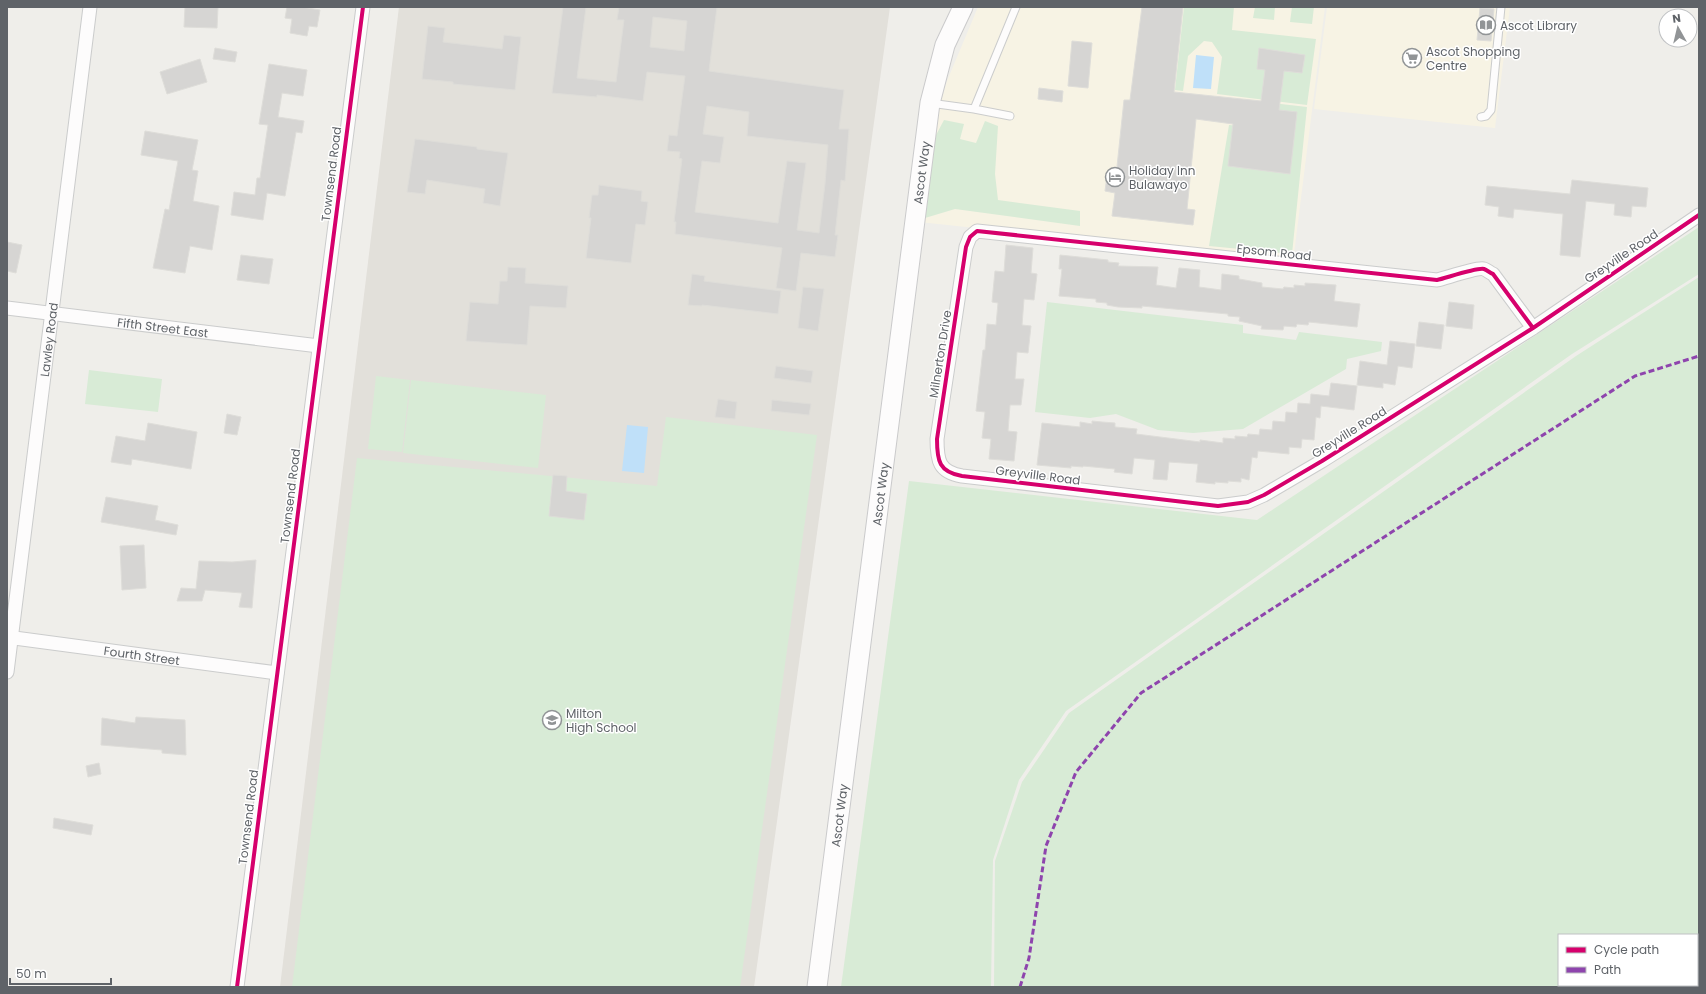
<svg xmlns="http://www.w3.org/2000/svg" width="1706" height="994" font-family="Poppins,sans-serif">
  <rect width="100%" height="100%" fill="#efeeea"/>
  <path fill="#f7f3e4" d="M978,7H1325L1293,262L919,222L932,133L947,81Z
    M1327,7H1510L1495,128L1314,109Z"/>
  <path fill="#e2e0da" d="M399,7H890L754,987H280Z"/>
  <path fill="#d8ebd6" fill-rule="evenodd" d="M1184,7H1234L1232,30L1316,39L1307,105L1217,94L1222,57L1212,42L1204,41L1188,56L1183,91L1175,90Z
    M1255,7H1275L1274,20L1253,18Z
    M1292,7H1314L1312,24L1290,22Z
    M1263,102L1307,107L1292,254L1209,246L1229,125L1241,126Z
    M944,120L964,124L960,139L976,143L985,121L998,126L995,174L998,200L1080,211V226L955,209L925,218L935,137Z
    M1699,227V274L1572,354L1066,711L1019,780L993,860L991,987H841L909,481L1257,520Z
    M1699,277V987H994L995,861L1022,782L1069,713L1576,356ZM1559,935H1697V985H1559Z
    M1047,302L1243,325V333L1296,340L1299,332L1382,342L1381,351L1347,359L1346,369L1243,429L1193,433L1158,430L1116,414L1090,418L1035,412Z
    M89,370L162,379L158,412L85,404Z
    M376,376L410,380L402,452L368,449Z
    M411,380L546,395L538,468L403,453Z
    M666,417L817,435L740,987H292L357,458L657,486Z"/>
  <path fill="#bfe0f9" d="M1196,55L1214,57L1211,89L1193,88Z
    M627,425L648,427L644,473L622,471Z"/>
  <path fill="#d6d5d3" stroke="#deddd9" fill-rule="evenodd" d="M185,7H218L217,28L184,27Z
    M287,7H301L320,10L317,27L309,26L307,36L290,33L292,19L285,18Z
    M563,7H586L577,78L616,82L624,20H617L619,7H717L709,71L844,90L839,129H849L845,181L841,180L835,235H838L835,257L801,253L796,291L776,288L782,248L675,234L676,222H674L682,159L679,158L680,152L667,151L669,135L677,136L685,76L647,72L643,101L597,95V97L552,93ZM653,17L687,21L684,51L650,47ZM707,106L749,112L747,136L828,145L825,184L819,233L797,230L806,163L787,161L778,223L695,212L702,161L720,163L724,137L703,134Z
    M1142,7H1183L1174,92L1261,101L1265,70L1257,69L1259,48L1305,55L1302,73L1284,71L1279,110L1297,112L1290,174L1228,166L1233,124L1196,119L1187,209L1195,210L1193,225L1112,216L1115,193L1105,191L1107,176H1116L1124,100H1130Z
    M1480,8L1494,9L1491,41L1477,40Z
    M428,26L445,28L443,42L502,49L504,35L521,37L515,90L453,84V82L422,79Z
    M1072,41L1092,43L1088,88L1068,86Z
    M215,48L237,52L235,62L213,59Z
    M200,59L207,82L167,94L160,72Z
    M269,64L307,70L303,96L282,93L278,117L304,121L302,133L296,132L285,196L267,193L263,220L231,215L234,192L255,195L257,178H260L268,125L259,124Z
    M1039,88L1063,91L1062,102L1038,99Z
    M145,131L198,140L192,170L198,171L193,201L219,206L212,250L190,246L185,273L153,268L165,209L169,210L178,161L141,155Z
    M415,139L477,147V149L508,153L500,206L483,203L485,189L427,180L425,194L407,192Z
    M1572,180L1648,188L1646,207L1632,206L1631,217L1614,215L1615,204L1586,201L1580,257L1560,255L1563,214L1514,209L1513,218L1498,216L1499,207L1485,205L1487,186L1570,194Z
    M599,185L642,191L641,201L648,202L645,225L636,224L631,263L586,258L591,218H589L592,195H598Z
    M7,242L22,245L16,273L7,271Z
    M1006,245L1033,248L1031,273L1037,274L1034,300L1024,299L1022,325L1031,326L1028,353L1017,352L1015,379H1024L1021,405H1010L1008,431L1017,432L1014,461L989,459L991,439L982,438L985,412L976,411L983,350H985L987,324L996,325L998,303L992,302L995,271L1004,272Z
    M241,255L273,259L269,284L237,280Z
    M1060,255L1108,260V262L1119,263L1118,266L1158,267L1156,285L1176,288L1179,268L1200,270L1199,287L1221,290L1222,274L1239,276V279L1262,283V287L1283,289L1284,287L1294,288V285L1305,286V283L1336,285L1334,301L1360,304L1357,327L1309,322L1308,325L1297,324L1296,327L1284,326L1283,330L1261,329L1262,326L1239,321L1240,317L1228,316V314L1142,306V308L1118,307L1107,305V303L1096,302V299L1059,296L1062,269H1059Z
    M508,267L526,268L525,283L568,286L566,308L530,306L527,345L466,341L470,302L498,304L500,281H507Z
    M692,274L705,276L704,281L781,291L778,314L702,305V306L688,305Z
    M803,287L824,289L818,331L798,328Z
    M1449,302L1474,305L1472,329L1446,326Z
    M1419,322L1444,325L1441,349L1416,346Z
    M1390,341L1415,344L1412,368L1398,366L1395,385L1383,383V388L1357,385L1360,361L1387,365Z
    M776,366L813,371L811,383L774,378Z
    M1331,383L1357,386L1354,410L1321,406L1320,418L1316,417L1314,440L1302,439L1301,448L1289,447V454L1258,451L1257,458L1252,457L1249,480L1241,478V482L1228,481V483L1215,482V484L1196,482L1198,464L1169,462L1167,480L1153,479L1155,460L1134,458L1132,474L1114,472L1115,469L1083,466V467L1071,466V468L1037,465L1042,423L1080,427V422L1092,424V421L1102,422L1115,423V427L1137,429L1136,434L1200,442V440L1223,443V438L1235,439V436L1247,437L1248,434L1259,435L1260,429L1272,430L1273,421L1285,422L1286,412L1297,413L1298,403L1310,404L1311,394L1329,396Z
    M718,399L737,402L735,419L715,417Z
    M772,400L811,404L809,415L771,411Z
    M227,414L241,417L237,435L224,433Z
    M148,423L197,432L191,469L132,459L131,465L111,462L116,436L145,441Z
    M553,475L567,476L566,491L587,494L584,520L549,516Z
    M106,497L158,506L155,520L178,525L176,535L101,522Z
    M144,545L146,588L122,590L120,546Z
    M256,560L252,608L239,607L242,593L205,590L202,601H177L181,588L196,589L199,561L232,562Z
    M136,717L185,720L186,755L162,753V750L101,745L102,718L135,723Z
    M99,763L101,774L88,777L86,766Z
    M54,818L93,825L91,835L53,828Z"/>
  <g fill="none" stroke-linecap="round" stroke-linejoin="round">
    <g stroke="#cbcccc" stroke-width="9">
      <path id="lane" d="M930,103L974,109L1010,116
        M974,109L1016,7
        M1481,117L1486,116L1491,110L1501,7"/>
    </g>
    <g stroke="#cbcccc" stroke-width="15">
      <g id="street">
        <path id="s1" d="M7,308L319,346"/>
        <path d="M1533,328L1493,274C1490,273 1487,270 1484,269C1478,267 1446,278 1437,280L977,231L970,237L966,247L937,439C937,461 939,472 962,476L1218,506L1248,502L1264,495L1322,461L1533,328L1699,215"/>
        <path id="s2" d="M7,637L277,673"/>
        <path id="s3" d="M7,672L90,7"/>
        <path d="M237,987L363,7"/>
      </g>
    </g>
    <g stroke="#cacacb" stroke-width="21">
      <g id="secondary">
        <path id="s4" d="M817,987L930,103L945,45L963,7"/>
      </g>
    </g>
    <use href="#lane" stroke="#fdfcfc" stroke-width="7"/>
    <use href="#street" stroke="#fdfcfc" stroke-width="13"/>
    <use href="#secondary" stroke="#fdfcfc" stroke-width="19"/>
    <path stroke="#8e44ad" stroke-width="3" stroke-dasharray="6 3" stroke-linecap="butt" d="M1020,987L1029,958L1046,846L1076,772L1141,693L1635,376L1699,356"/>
    <g stroke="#fff" stroke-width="6">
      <path id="cycleway" d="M1533,328L1493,274C1490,273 1487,270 1484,269C1478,267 1446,278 1437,280L977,231L970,237L966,247L937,439C937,461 939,472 962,476L1218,506L1248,502L1264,495L1322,461L1533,328L1699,215
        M237,987L363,7"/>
    </g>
    <use href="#cycleway" stroke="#d6006c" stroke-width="4"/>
  </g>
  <defs>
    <g id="library-ring" transform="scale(1)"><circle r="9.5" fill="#fff" stroke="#919496" stroke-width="1.5"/><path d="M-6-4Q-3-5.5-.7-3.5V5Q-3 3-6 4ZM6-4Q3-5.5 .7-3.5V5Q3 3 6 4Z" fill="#919496"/></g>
    <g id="supermarket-ring" transform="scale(1)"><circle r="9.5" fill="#fff" stroke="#919496" stroke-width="1.5"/><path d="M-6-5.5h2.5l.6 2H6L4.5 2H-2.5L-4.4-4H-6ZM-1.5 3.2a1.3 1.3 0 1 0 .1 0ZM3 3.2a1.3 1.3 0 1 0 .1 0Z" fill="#919496"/></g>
    <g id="hotel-ring" transform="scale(1)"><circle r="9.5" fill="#fff" stroke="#919496" stroke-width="1.5"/><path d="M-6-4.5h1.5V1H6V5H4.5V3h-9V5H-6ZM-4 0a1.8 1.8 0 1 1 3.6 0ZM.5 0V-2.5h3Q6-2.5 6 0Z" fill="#919496"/></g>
    <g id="school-ring" transform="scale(1)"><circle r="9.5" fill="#fff" stroke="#919496" stroke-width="1.5"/><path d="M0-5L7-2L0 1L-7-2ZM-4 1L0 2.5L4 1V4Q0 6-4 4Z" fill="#919496"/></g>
  </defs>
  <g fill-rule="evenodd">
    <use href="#library-ring" x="1486" y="25"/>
    <use href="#supermarket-ring" x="1412" y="58"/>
    <use href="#hotel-ring" x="1115" y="177"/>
    <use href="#school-ring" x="552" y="720"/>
  </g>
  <g text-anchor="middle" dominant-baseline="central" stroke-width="3" stroke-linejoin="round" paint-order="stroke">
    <g font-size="12" fill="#5f6368" stroke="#fff" text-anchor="start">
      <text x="1500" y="25">Ascot Library</text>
      <text x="1426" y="51">Ascot Shopping<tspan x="1426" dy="14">Centre</tspan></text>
      <text x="1129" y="170">Holiday Inn<tspan x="1129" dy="14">Bulawayo</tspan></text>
      <text x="566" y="713">Milton<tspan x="566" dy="14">High School</tspan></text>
    </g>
    <g font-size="12" fill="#5f6368" stroke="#fff">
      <text stroke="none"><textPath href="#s4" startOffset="821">Ascot Way</textPath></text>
      <text transform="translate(331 174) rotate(-83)">Townsend Road</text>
      <text transform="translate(1274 252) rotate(6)">Epsom Road</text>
      <text transform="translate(1621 256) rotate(-34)">Greyville Road</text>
      <text stroke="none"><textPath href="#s1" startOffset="157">Fifth Street East</textPath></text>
      <text stroke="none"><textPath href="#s3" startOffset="335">Lawley Road</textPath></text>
      <text transform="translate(940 354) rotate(-81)">Milnerton Drive</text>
      <text transform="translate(1349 432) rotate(-32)">Greyville Road</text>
      <text transform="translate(1038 475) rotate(7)">Greyville Road</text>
      <text stroke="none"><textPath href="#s4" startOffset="497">Ascot Way</textPath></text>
      <text transform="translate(290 496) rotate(-83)">Townsend Road</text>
      <text stroke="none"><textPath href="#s2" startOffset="136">Fourth Street</textPath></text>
      <text stroke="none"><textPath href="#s4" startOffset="173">Ascot Way</textPath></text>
      <text transform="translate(248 817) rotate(-83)">Townsend Road</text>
    </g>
  </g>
  <rect width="1706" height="994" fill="none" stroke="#5f6368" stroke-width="16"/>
  <rect x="1558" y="934" width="140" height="52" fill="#ffffff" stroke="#bfc1c3"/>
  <rect x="1566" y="947" width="20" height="6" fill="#d6006c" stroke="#bfc1c3"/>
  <text x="1594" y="954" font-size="12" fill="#5f6368">Cycle path</text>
  <rect x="1566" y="967" width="20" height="6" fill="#8e44ad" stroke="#bfc1c3"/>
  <text x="1594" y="974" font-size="12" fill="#5f6368">Path</text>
  <g transform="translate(1678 28) rotate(352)"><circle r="19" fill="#ffffff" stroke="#bfc1c3"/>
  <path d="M0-3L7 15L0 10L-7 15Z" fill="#919496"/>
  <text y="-6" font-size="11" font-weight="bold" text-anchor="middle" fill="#5f6368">N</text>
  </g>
  <path d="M10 978v6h101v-6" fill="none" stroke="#5f6368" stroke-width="2"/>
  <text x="16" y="978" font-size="12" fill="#5f6368" stroke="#ffffff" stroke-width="3" paint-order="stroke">50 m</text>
</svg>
